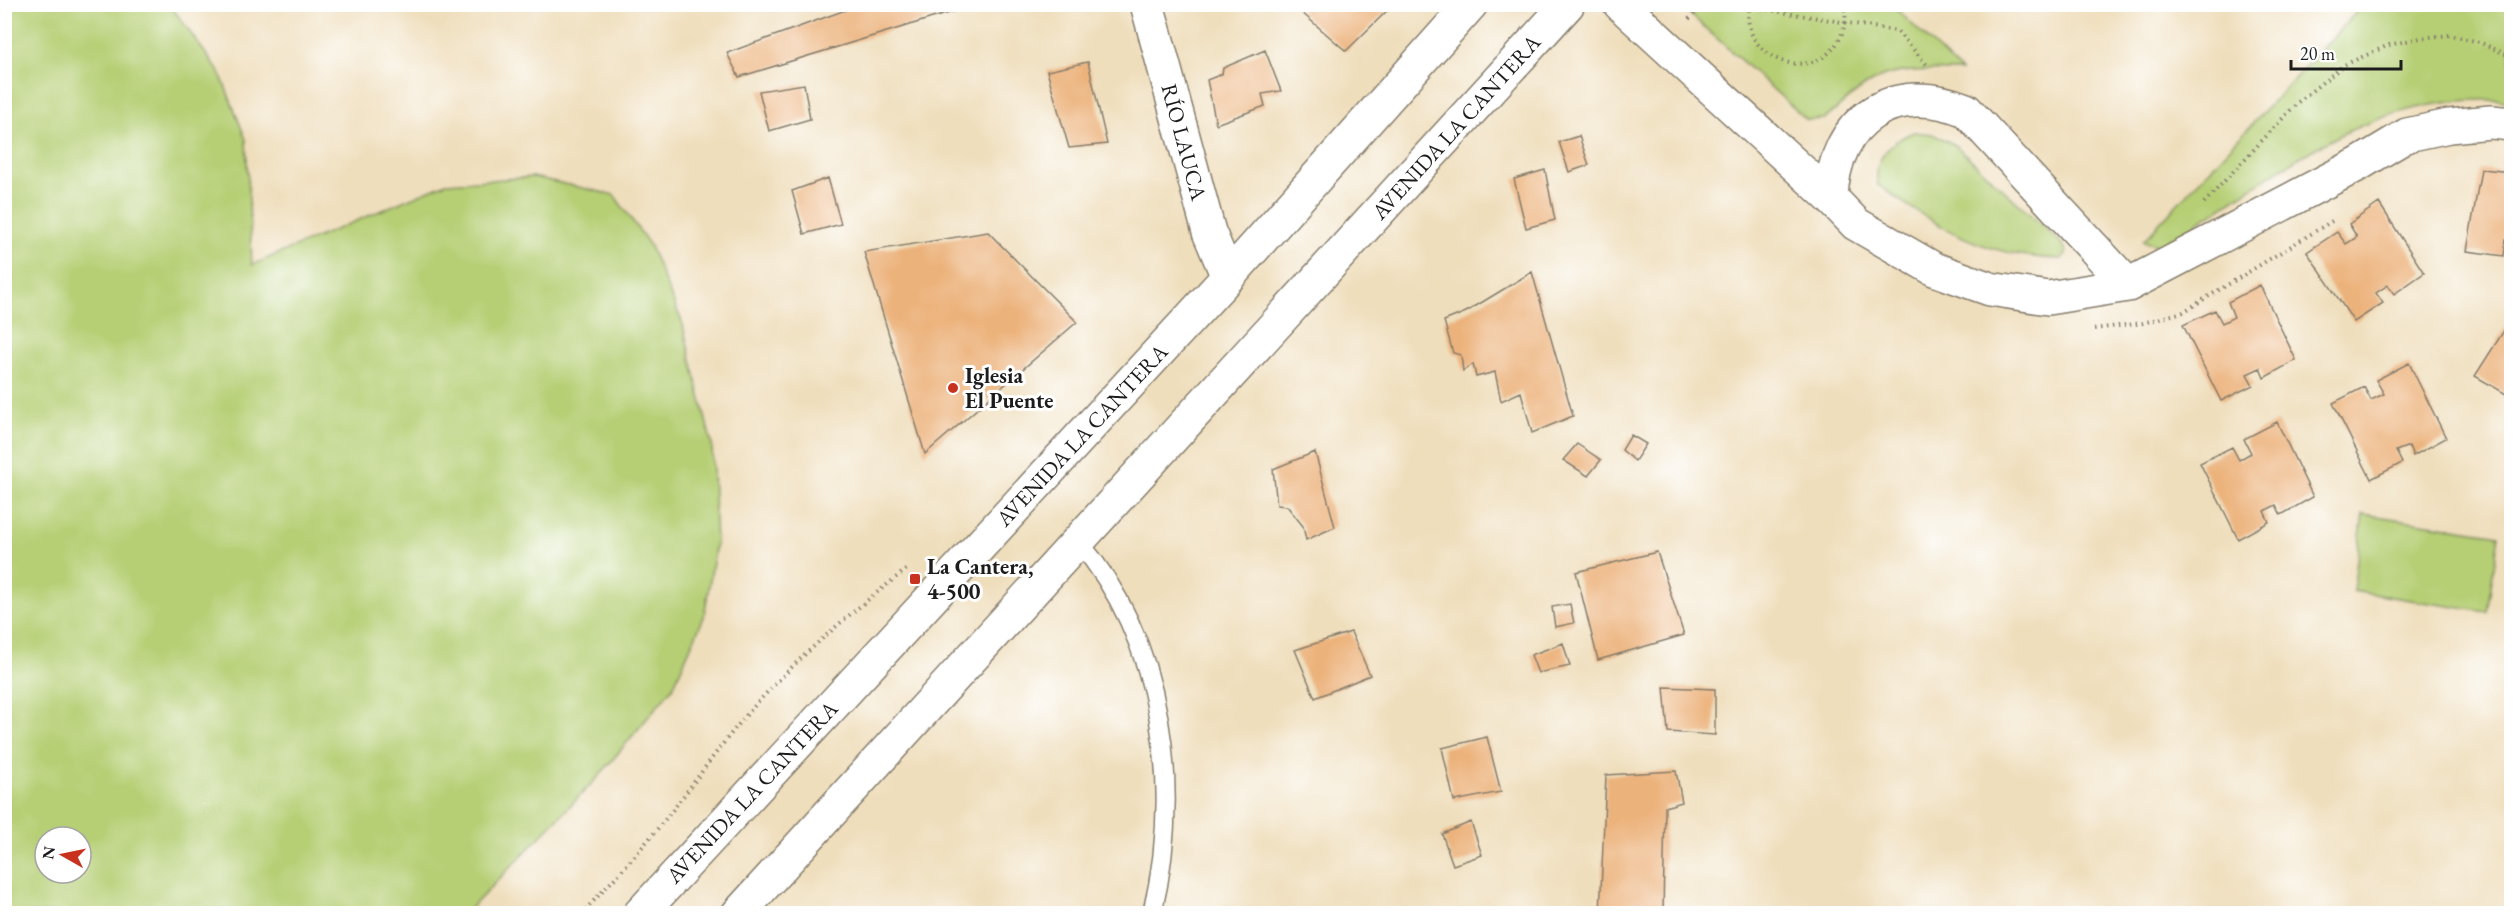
<svg xmlns="http://www.w3.org/2000/svg" width="2516" height="918" font-family="'EB Garamond',serif">
  <rect width="100%" height="100%" fill="#fff"/>
  <filter id="ink" filterUnits="userSpaceOnUse"><feTurbulence type="fractalNoise" baseFrequency=".0167" numOctaves="2"/><feDisplacementMap in="SourceGraphic" scale="12" xChannelSelector="R" yChannelSelector="G"/><feConvolveMatrix kernelMatrix="1 2 1 2 8 2 1 2 1" color-interpolation-filters="sRGB"/></filter>
  <filter id="wash" filterUnits="userSpaceOnUse"><feTurbulence type="fractalNoise" baseFrequency=".008" numOctaves="4" result="noise"/><feDisplacementMap in="SourceGraphic" scale="24" xChannelSelector="R" yChannelSelector="G"/><feGaussianBlur stdDeviation="1.35" result="paint"/><feColorMatrix in="noise" values="0 0 0 0 0 0 0 0 0 0 0 0 0 0 0 0 0 1.4 0 .05"/><feComposite in="paint" operator="in"/></filter>
  <g filter="url(#wash)">
    <rect width="100%" height="100%" fill="#efdebc"/>
    <path fill="#b6cf74" stroke="#697648" stroke-width="1.5" fill-rule="evenodd" d="M5,4L170,5L220,73L246,140L252,265L446,183L533,177L614,195L649,244L682,322L712,445L716,543L704,617L673,687L599,776L466,913H5ZM45,837H81V873H45Z
      M2364,4L2511,5V102C2490,98 2465,100 2443,103C2329,119 2255,193 2158,246L2143,241Z
      M1680,5H1892L1961,71C1936,71 1905,68 1882,77C1860,86 1843,104 1825,119L1807,120Z
      M1914,132L1932,134L1955,145L2062,244L2067,252L2061,259C1985,257 1938,228 1878,185C1872,159 1892,140 1914,132Z
      M2363,514L2499,535L2487,612L2353,591Z"/>
    <g id="blocks">
      <path fill="#ecb27b" d="M862,4L975,5L739,77L727,53Z
        M1307,4H1394L1346,51L1301,12Z
        M1265,50L1281,91L1262,94L1265,106L1216,124L1207,80L1222,74L1223,68Z
        M1088,62L1107,144L1069,148L1047,71Z
        M804,84L810,119L769,131L759,91Z
        M1579,136L1589,165L1569,172L1559,142Z
        M2481,169L2512,172V241L2506,240L2504,256L2467,251Z
        M1545,170L1555,220L1526,228L1514,179Z
        M828,178L841,224L804,234L792,191Z
        M2379,203L2424,273L2394,294L2388,285L2376,293L2383,303L2354,322L2307,252L2337,232L2346,244L2357,237L2349,224Z
        M988,232L1077,322L925,454L864,252Z
        M1532,272L1573,416L1532,433L1521,392L1501,401L1495,372L1476,377L1473,364L1463,371L1461,355L1453,353L1444,321L1466,312Z
        M2260,285L2296,360L2264,378L2260,368L2247,374L2253,385L2221,401L2183,325L2215,310L2222,323L2234,317L2228,302Z
        M2512,318V386L2506,394L2475,376Z
        M2409,363L2446,438L2413,456L2409,446L2396,451L2402,463L2371,479L2333,403L2364,387L2371,400L2384,394L2376,380Z
        M2277,422L2313,497L2281,515L2276,505L2264,511L2269,522L2238,539L2200,463L2232,447L2239,460L2251,453L2244,439Z
        M1631,435L1646,444L1635,461L1622,450Z
        M1577,444L1601,460L1588,476L1563,460Z
        M1315,452L1335,527L1306,540L1303,526L1287,506L1277,505L1273,469Z
        M1657,552L1684,635L1598,660L1576,572Z
        M1570,604L1574,623L1555,627L1552,607Z
        M1351,632L1370,675L1315,698L1295,650Z
        M1563,643L1570,666L1538,673L1531,655Z
        M1664,687L1715,689V735L1668,732Z
        M1487,737L1501,792L1454,801L1442,748Z
        M1676,771L1682,802L1665,807L1663,914H1600L1606,775Z
        M1471,822L1482,855L1453,865L1442,834Z"/>
    </g>
  </g>
  <g filter="url(#ink)">
    <use href="#blocks" fill-opacity="0" stroke="#867d6c" stroke-width="1.5"/>
    <g fill="none" stroke-linecap="round" stroke-linejoin="round">
      <g stroke="#867d6c" stroke-width="21">
        <path id="lane" d="M1078,541C1164,641 1182,788 1152,914"/>
      </g>
      <g stroke="#867d6c" stroke-width="36">
        <path id="street" d="M1147,4L1209,232L1228,277
          M1620,4L1831,198L1856,224L1934,269L1990,289L2048,298L2128,285L2359,164L2407,135L2449,126L2491,122L2512,124
          M1831,198C1834,119 1893,80 1966,110L2128,285"/>
      </g>
      <g stroke="#867d6c" stroke-width="36">
        <path id="highway" d="M640,914L1228,277L1471,4
          M738,914L1568,4"/>
      </g>
      <path stroke="#867d6c" stroke-width="4" stroke-dasharray="1.5 4.5" stroke-linecap="butt" d="M1732,4L1897,31L1928,66
        M1750,4C1736,57 1812,88 1839,40C1845,28 1847,17 1844,4
        M1689,19L1703,4
        M2204,203L2298,102L2344,65L2389,45L2420,38L2450,35L2479,42L2512,57
        M2094,329L2143,323L2183,312L2332,221
        M581,914C614,880 646,844 675,807C703,771 729,733 760,700C805,651 855,609 907,569"/>
      <use href="#lane" stroke="#fff" stroke-width="18"/>
      <use href="#street" stroke="#fff" stroke-width="33"/>
      <use href="#highway" stroke="#fff" stroke-width="33"/>
    </g>
  </g>
  <g fill="#c8321e" stroke="#fff" stroke-width="2">
    <circle cx="953" cy="388" r="6"/>
    <rect x="909" y="573" width="12" height="12" rx="3"/>
  </g>
  <g text-anchor="middle" dominant-baseline="central" stroke-width="6" stroke-linejoin="round" paint-order="stroke">
    <g font-size="22" fill="#1c1c1c" stroke="#fff">
      <text transform="translate(1456 127) rotate(-48)">AVENIDA LA CANTERA</text>
      <text transform="translate(1184 142) rotate(75)">RÍO LAUCA</text>
      <text transform="translate(1082 435) rotate(-47)">AVENIDA LA CANTERA</text>
      <text transform="translate(752 792) rotate(-47)">AVENIDA LA CANTERA</text>
    </g>
    <g font-size="22" font-weight="bold" fill="#1c1c1c" stroke="#fff" text-anchor="start">
      <text x="965" y="375">Iglesia<tspan x="965" dy="25">El Puente</tspan></text>
      <text x="927" y="566">La Cantera,<tspan x="927" dy="25">4-500</tspan></text>
    </g>
  </g>
  <rect width="2516" height="918" fill="none" stroke="#fff" stroke-width="24"/>
  <g transform="translate(63 855) rotate(279)"><circle r="28" fill="#ffffff" stroke="#a4a4a4" stroke-width="1.5"/>
  <path d="M0-4.5L10 22L0 15L-10 22Z" fill="#c8321e"/>
  <text y="-9" font-size="16" font-weight="bold" text-anchor="middle" fill="#1c1c1c">N</text>
  </g>
  <path d="M2291 60v9h110v-9" fill="none" stroke="#1c1c1c" stroke-width="3"/>
  <text x="2300" y="60" font-size="18" fill="#1c1c1c" stroke="#ffffff" stroke-width="4.5" paint-order="stroke">20 m</text>
</svg>
